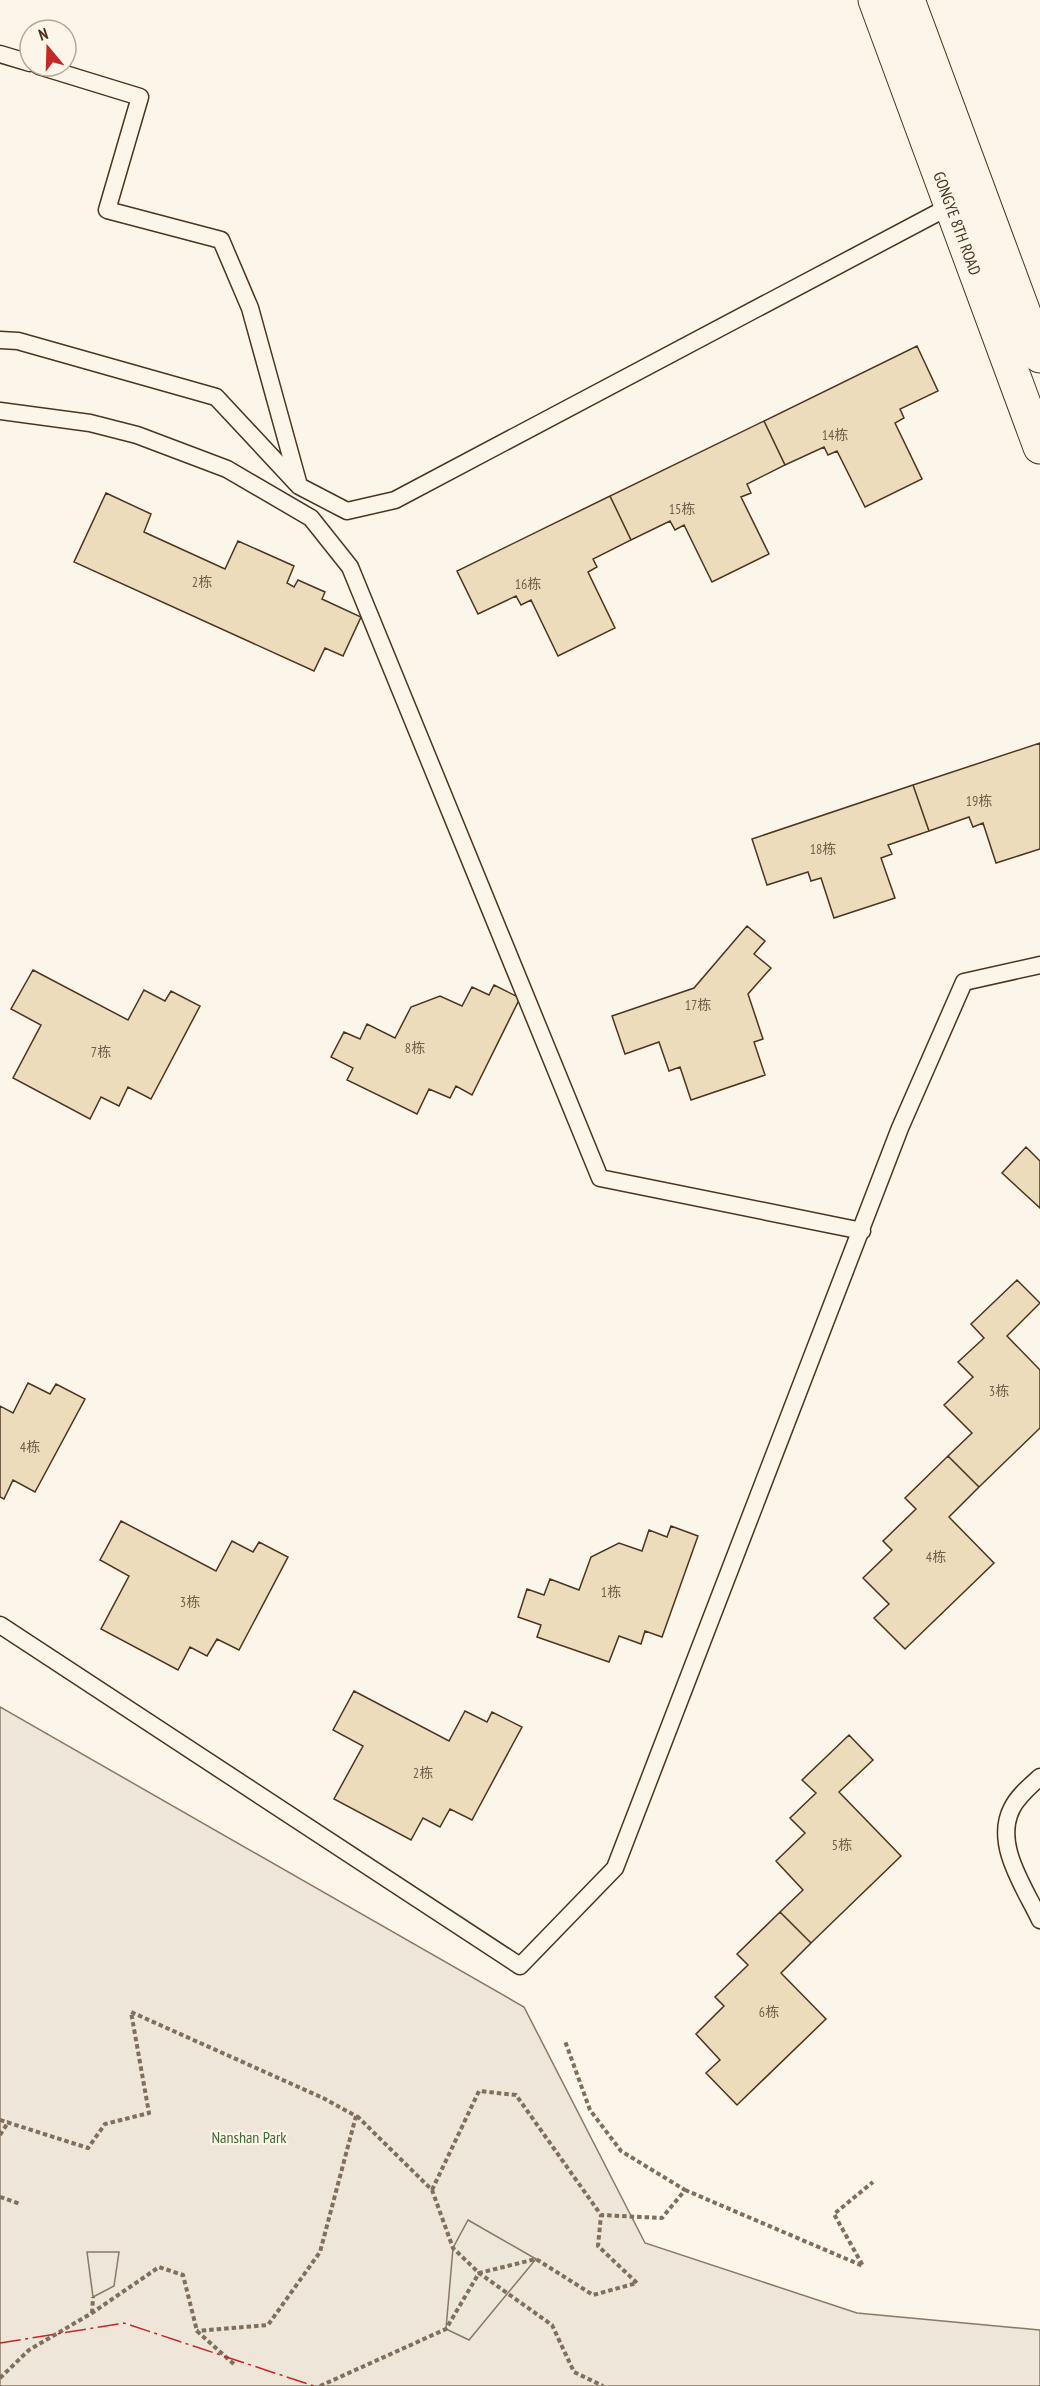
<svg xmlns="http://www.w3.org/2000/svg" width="1040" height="2386" font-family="'PT Sans Narrow','Noto Sans SC',sans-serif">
  <rect width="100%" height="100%" fill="#fbf6e9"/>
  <path fill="#ede6d9" stroke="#887966" stroke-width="1.5" d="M0,1707L524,2007L645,2243L857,2313L1040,2330V2386H0Z"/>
  <path fill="#ede7d9" stroke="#887966" stroke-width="1.5" d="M468,2220L536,2259L469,2340L446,2329L453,2248Z
    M87,2252H119L114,2286L93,2297Z"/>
  <path fill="#ecdcbc" stroke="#4a3520" stroke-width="1.5" d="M917,346L938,391L900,409L904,418L895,423L922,479L865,507L837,451L828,455L824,447L785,465L764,421Z
    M764,421L785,465L747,484L751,493L741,497L769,554L712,582L684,525L675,530L670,521L631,540L610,496Z
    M106,493L151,514L144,532L225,569L238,541L294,566L287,583L294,587L298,580L325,592L322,599L361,617L343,656L325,648L314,671L74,562Z
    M610,496L631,540L593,559L597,567L588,572L615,628L558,656L531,600L521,605L516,596L478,614L457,571Z
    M1040,743V849L996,863L983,823L973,827L969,817L929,831L913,785Z
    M913,785L929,831L888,845L892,854L881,858L895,898L834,918L821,878L811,881L808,872L767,885L752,839Z
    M747,926L765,941L754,954L771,968L748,994L763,1039L754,1042L765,1075L691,1100L680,1067L669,1071L659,1042L625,1054L612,1016L694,988Z
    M33,970L128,1020L144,990L165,1001L171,991L200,1006L151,1099L128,1087L119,1106L101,1097L90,1119L13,1078L41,1025L11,1009Z
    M494,985L520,998L472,1095L456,1086L450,1098L429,1089L417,1114L347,1080L353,1068L331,1057L344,1032L360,1039L367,1024L395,1038L411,1007L440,996L462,1006L472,987L489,995Z
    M1026,1147L1040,1161V1208L1002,1173Z
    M1017,1280L1040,1303L1007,1336L1040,1370V1428L979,1487L948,1456L972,1433L944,1405L973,1377L958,1362L984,1338L971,1324Z
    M28,1383L50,1394L56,1384L85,1399L35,1492L13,1480L4,1499L0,1497V1406L13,1413Z
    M948,1456L979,1487L949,1517L994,1563L905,1649L874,1618L889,1604L863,1578L892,1550L883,1541L916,1509L905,1498Z
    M121,1521L216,1571L232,1541L253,1552L259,1542L288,1557L239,1650L217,1639L207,1656L190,1647L178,1670L101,1629L129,1576L100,1560Z
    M671,1526L698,1536L662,1637L645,1631L641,1644L619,1636L609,1662L537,1637L541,1625L518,1617L527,1589L544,1595L550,1579L579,1590L591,1557L619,1543L642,1551L649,1530L667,1537Z
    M354,1691L449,1741L465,1711L487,1722L492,1712L522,1727L472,1820L450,1809L440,1827L423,1818L411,1840L334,1799L363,1746L333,1730Z
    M849,1735L873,1760L839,1792L901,1856L811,1943L780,1912L803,1890L776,1861L805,1833L790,1818L816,1793L802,1780Z
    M780,1912L811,1943L781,1973L826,2019L737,2105L706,2073L720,2060L696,2034L724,2006L715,1997L748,1965L737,1954Z"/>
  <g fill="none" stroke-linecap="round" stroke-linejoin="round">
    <g stroke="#4a3520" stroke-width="19">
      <path id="service" d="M0,54L30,63
        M39,66L140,97L107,210L221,240L250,308L298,482
        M0,340L18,341L216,397L299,486L347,511L395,500L954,204
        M0,411L90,423L137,435L227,469L311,518L350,567L600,1178L862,1231
        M0,1625L520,1966L615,1868L900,1128L964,982L1040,965
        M1040,1777C1030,1786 1018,1796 1012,1808C993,1844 1025,1888 1040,1920"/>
    </g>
    <g stroke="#4a3520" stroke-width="35">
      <g id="tertiary">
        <path id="s1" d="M875,0L1040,447"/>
        <path d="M908,0L1040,356"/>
      </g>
    </g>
    <path stroke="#7f6f5c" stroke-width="4" stroke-dasharray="4.5 3" stroke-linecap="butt" d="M357,2116L432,2190L453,2248L479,2273L536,2259L593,2295L637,2283L598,2246L601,2215
      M0,2120L88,2148L105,2124L149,2113L131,2012L323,2098L356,2116L320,2252L268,2325L197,2331
      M0,2135L9,2121
      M432,2190L479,2091L516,2095L601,2215L662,2218L685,2190L621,2151L590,2110L565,2041
      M685,2190L863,2266L834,2214L873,2182
      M0,2197L20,2204
      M92,2313L93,2297
      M0,2378L29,2350L92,2313L159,2267L183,2275L197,2331L235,2365
      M320,2386L446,2329L479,2273L552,2325L574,2372L603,2386"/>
    <use href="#service" stroke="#fbf6e9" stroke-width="16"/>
    <use href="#tertiary" stroke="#fbf6e9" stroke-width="33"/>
    <path stroke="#c62828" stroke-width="1.5" stroke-dasharray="21 4.5 3 4.5" stroke-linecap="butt" d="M0,2343L124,2323L314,2386"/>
  </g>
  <g text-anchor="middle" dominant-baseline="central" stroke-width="4.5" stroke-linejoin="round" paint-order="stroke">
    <g font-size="14" fill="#725f47">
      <text x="835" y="435">14栋</text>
      <text x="682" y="509">15栋</text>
      <text x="202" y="582">2栋</text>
      <text x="528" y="584">16栋</text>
      <text x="979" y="801">19栋</text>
      <text x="823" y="849">18栋</text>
      <text x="698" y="1005">17栋</text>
      <text x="415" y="1048">8栋</text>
      <text x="101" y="1052">7栋</text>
      <text x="999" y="1391">3栋</text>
      <text x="30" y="1447">4栋</text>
      <text x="936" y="1557">4栋</text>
      <text x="611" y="1592">1栋</text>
      <text x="190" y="1602">3栋</text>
      <text x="423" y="1773">2栋</text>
      <text x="842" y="1845">5栋</text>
      <text x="769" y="2012">6栋</text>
    </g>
    <g font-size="16" fill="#4a3520" stroke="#fbf6e9">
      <text stroke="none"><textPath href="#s1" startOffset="238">GONGYE 8TH ROAD</textPath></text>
    </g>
    <g font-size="16" fill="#436837" stroke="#fbf6e9">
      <text x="249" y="2137">Nanshan Park</text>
    </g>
  </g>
  <g transform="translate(48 48) rotate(341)"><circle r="28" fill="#fbf6e9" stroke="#b4a999" stroke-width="1.5"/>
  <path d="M0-4.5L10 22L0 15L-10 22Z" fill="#c62828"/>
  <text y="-9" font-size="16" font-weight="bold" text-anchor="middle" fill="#4a3520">N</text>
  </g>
</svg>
